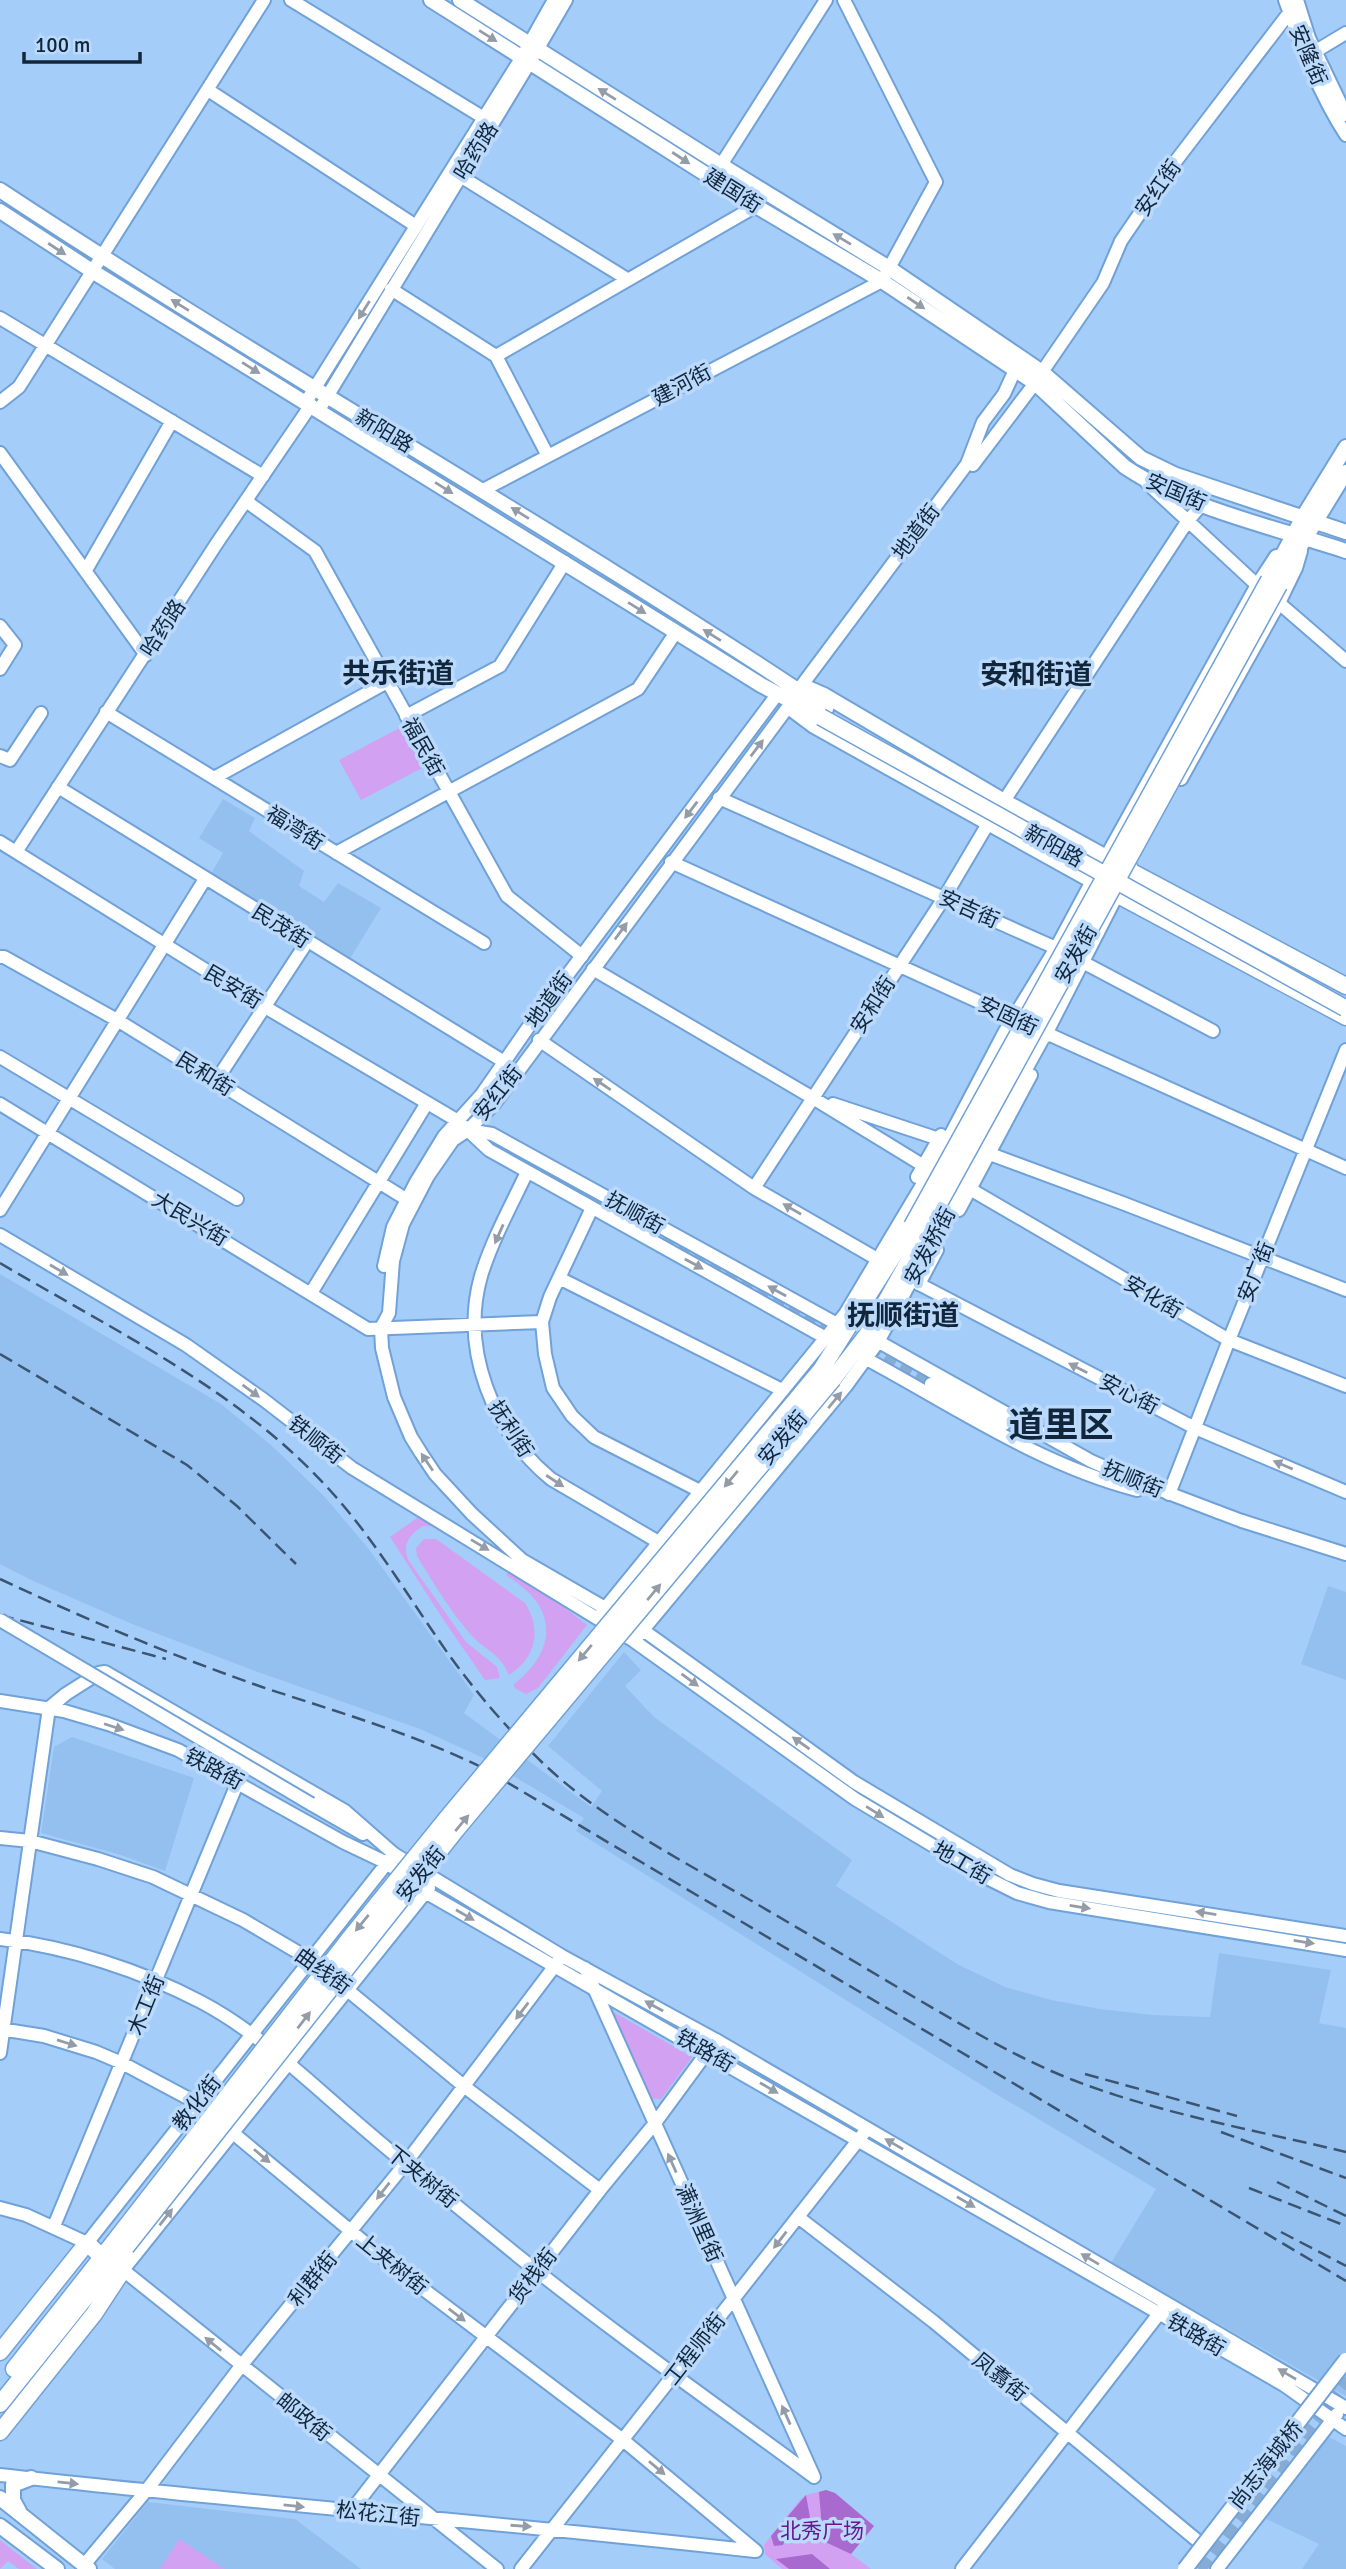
<svg xmlns="http://www.w3.org/2000/svg" width="1346" height="2569" font-family="Signika,'Noto Sans SC',sans-serif">
  <rect width="100%" height="100%" fill="#a4cdfa"/>
  <path fill="#94c0f0" d="M223,799L255,818L249,831L304,871L299,886L324,902L338,883L381,908L348,962L208,879L223,853L199,838Z
    M0,1274L221,1404L272,1446L324,1496L368,1548L474,1695L464,1713L591,1807L602,1791L548,1746L624,1652L641,1670L625,1686L654,1717L852,1860L836,1886L957,1964L1005,1987L1051,2000L1100,2009L1153,2015L1210,2017L1219,1953L1331,1970L1319,2023L1346,2028V2396L1111,2263L1156,2189L991,2091L576,1831L584,1818L481,1757L420,1729L255,1671L132,1624L31,1580L0,1564Z
    M1328,1586L1346,1592V1680L1301,1664Z
    M72,1737L194,1778L165,1871L121,1855L41,1833L54,1747Z
    M1327,2436L1346,2446V2569H1302L1319,2544L1264,2518Z
    M148,2502L295,2519L361,2569H115L102,2559Z"/>
  <path fill="#d2a1f2" d="M405,725L426,766L361,800L339,760Z
    M420,1516L434,1526H423C409,1535 401,1545 409,1561L466,1642L497,1667L500,1678L485,1680L443,1619L390,1537Z
    M424,1539H436L525,1603C542,1630 536,1658 509,1675C500,1653 486,1651 471,1635C451,1612 433,1583 417,1556L416,1548Z
    M508,1572L552,1598L587,1625L538,1688L526,1694L516,1689L513,1685C543,1662 560,1629 532,1596C524,1588 515,1581 506,1575Z
    M608,2009L692,2057L661,2099L646,2098Z
    M826,2490L835,2493L874,2526L851,2554L871,2569H782L765,2554L764,2545L799,2501L806,2495Z
    M179,2539L225,2569H160Z
    M0,2540L37,2569H19L8,2561L0,2569Z"/>
  <path fill="#a96acf" d="M826,2490L835,2493L874,2526L851,2554L823,2541L819,2492Z
    M806,2495L811,2523L800,2522L789,2530L783,2545L774,2546L771,2536Z
    M812,2554L830,2569H789L776,2559Z"/>
  <g fill="none" stroke-linecap="round" stroke-linejoin="round">
    <path stroke="#87acd4" stroke-width="12" stroke-dasharray="12 6" stroke-linecap="butt" d="M663,1238L931,1384"/>
    <path stroke="#87acd4" stroke-width="14" stroke-dasharray="14 7" stroke-linecap="butt" d="M1199,2569L1346,2378"/>
    <g stroke="#70a2d8" stroke-width="16">
      <path id="tertiary" d="M291,0L484,118
        M1316,51L1346,33
        M208,90L416,226
        M721,165L826,0
        M460,176L627,279
        M391,289L496,356L548,456
        M0,318L263,476
        M496,356L756,206
        M0,402L19,387L264,0
        M0,453L146,655
        M1147,483L1257,585
        M483,490L882,281L936,182L844,0
        M246,501L315,551L507,896L582,956
        M86,570L172,421
        M1279,603L1346,661
        M0,626L15,645L0,669
        M106,712L484,943
        M406,716L500,666L565,562
        M0,756L10,760L41,713
        M214,778L387,682
        M58,787L506,1063
        M719,798L1056,948L1213,1031
        M1004,801L1187,522L1202,504
        M336,853L638,689L676,632
        M671,862L1021,1021
        M0,957H4L117,1020L406,1199
        M593,969L813,1098L924,1166
        M1037,1029L1346,1168
        M539,1040L754,1188L872,1256
        M0,1057L237,1199
        M216,1081L307,942
        M0,1104L368,1329L542,1322
        M833,1104L939,1139
        M990,1154L1125,1204L1346,1290
        M527,1172C511,1206 492,1240 481,1276C460,1350 493,1431 551,1479L696,1564
        M754,1188L944,898L989,822
        M970,1189L1229,1340L1346,1386
        M592,1208L550,1297L542,1322L545,1354L553,1388L572,1416L594,1437L700,1491
        M0,1210L205,879
        M559,1278L782,1390
        M919,1284L1195,1428L1346,1492
        M311,1293L427,1103
        M1169,1494L1229,1340L1346,1050
        M1218,1512L1242,1521
        M0,1838L30,1841L98,1859L153,1877L243,1920L311,1960L465,2087L600,2190
        M0,1939C68,1947 140,1970 201,2002C258,2032 307,2080 355,2121C408,2167 463,2211 518,2256C614,2333 715,2404 814,2477
        M585,1968L814,2477
        M0,2029L44,2036L96,2052L122,2063L197,2103L394,2267L623,2440L756,2551
        M0,2053L49,1708
        M0,2208L26,2215L87,2243
        M798,2217L934,2322L1199,2542
        M54,2226L237,1784
        M123,2270L497,2569
        M0,2475C252,2503 504,2523 755,2551
        M351,2511L600,2190L655,2123L716,2040
        M84,2565L146,2491L241,2366L405,2164L560,1959
        M521,2569L867,2129
        M962,2569L1165,2306"/>
    </g>
    <g stroke="#70a2d8" stroke-width="16">
      <path id="secondary" d="M1285,0C1301,45 1319,94 1346,135
        M1297,0L1309,38L1346,115
        M1042,372L1103,283L1121,241L1172,166L1289,13
        M306,402L522,57L554,0
        M319,410L530,62L566,0
        M973,465L1035,383
        M802,685L967,464L983,422L1004,394L1015,370
        M788,707L494,1104L468,1130L453,1140L428,1176L403,1224L393,1261L389,1313L381,1328L382,1348L394,1397L411,1437L421,1453L435,1474L472,1514L522,1560L643,1630L854,1782L1010,1875L1033,1884L1059,1891L1346,1936
        M1181,779L1279,603L1296,568L1301,551
        M0,842L265,1007L458,1121L489,1150L826,1338
        M16,852L217,543L311,405
        M1106,857L1257,585L1276,556
        M1044,1038L1114,901
        M468,1130L492,1134L837,1324
        M942,1151L1004,1033L1056,948L1092,881
        M970,1171L1046,1033
        M917,1177L941,1135
        M959,1210L1031,1075
        M0,1235L186,1345L264,1400L352,1468L634,1641L855,1799L987,1878L1017,1893L1049,1902L1346,1950
        M384,1266L393,1227L416,1182L444,1136L482,1094L527,1029L776,696
        M919,1284L937,1250
        M872,1338L1091,1461L1134,1480L1218,1512
        M861,1356C951,1404 1037,1464 1137,1490
        M931,1384L1004,1424
        M1242,1521L1346,1554
        M602,1612L845,1314L931,1170
        M638,1636L846,1386L878,1342L957,1196
        M0,1701L64,1711L108,1724L178,1750L343,1842L387,1863L425,1892L1284,2385L1346,2429
        M49,1708L66,1694L99,1673L105,1672L345,1811L394,1854L562,1956L716,2040L1346,2408
        M311,1804L363,1834
        M87,2243L391,1858
        M123,2270L429,1888
        M1217,2569L1337,2414"/>
    </g>
    <g stroke="#70a2d8" stroke-width="18">
      <path id="primary" d="M431,0L756,206L882,281L1035,383L1125,467C1188,509 1274,527 1346,551
        M460,0L721,165L889,268L1042,372L1141,458L1176,475L1346,532
        M0,190C271,369 556,528 826,709
        M0,211L92,271L676,632L761,685L821,717
        M1269,580L1303,517L1346,447
        M1279,585L1295,555L1346,472
        M803,686L824,695L1004,801L1106,857
        M790,708L814,726L1092,881
        M0,2498L89,2569
        M19,2511L13,2500V2485L31,2478
        M0,2526L57,2569"/>
    </g>
    <g stroke="#70a2d8" stroke-width="19">
      <path id="trunk" d="M1091 876a20 20 0 1 1 40 0a20 20 0 1 1-40 0Z
        M1130,871L1346,986
        M1118,895L1346,1017
        M930,1183L945,1146
        M946,1202L974,1164
        M821,1370L912,1226L917,1213
        M833,1379L867,1335L932,1220
        M0,2352L87,2243L102,2257
        M14,2369L114,2242
        M0,2404L126,2247
        M0,2432L94,2314L123,2270"/>
    </g>
    <use href="#tertiary" stroke="#fff" stroke-width="12"/>
    <use href="#secondary" stroke="#fff" stroke-width="12"/>
    <use href="#primary" stroke="#fff" stroke-width="14"/>
    <use href="#trunk" stroke="#fff" stroke-width="16"/>
    <path stroke="#3b5470" stroke-width="2.5" stroke-dasharray="14 7" stroke-linecap="butt" d="M0,1263C113,1330 237,1389 327,1487C374,1538 409,1598 449,1655C478,1695 511,1733 547,1767C610,1825 689,1864 762,1907C815,1938 867,1969 919,2000C969,2029 1019,2059 1073,2080C1161,2114 1255,2130 1346,2152
      M0,1354L187,1465L237,1506L296,1564
      M0,1579C85,1619 173,1656 262,1687C337,1712 412,1733 483,1768L1346,2281
      M0,1615L166,1659
      M1085,2074L1237,2116
      M1221,2132L1346,2178
      M1277,2182L1346,2216
      M1249,2188L1346,2226
      M1281,2232L1346,2266"/>
    <g stroke="#70a2d8" stroke-width="16" stroke-linecap="butt">
      <path id="secondary-bridge" d="M0,1620L311,1804"/>
    </g>
    <g stroke="#70a2d8" stroke-width="18" stroke-linecap="butt">
      <path id="primary-bridge" d="M1185,2569L1346,2360"/>
    </g>
    <g stroke="#70a2d8" stroke-width="19" stroke-linecap="butt">
      <path id="trunk-bridge" d="M821,717L1345,1008
        M912,1226L1269,580
        M924,1231L1279,585
        M114,2242L350,1938L447,1818L821,1370
        M126,2247L456,1830L833,1379"/>
    </g>
    <use href="#secondary-bridge" stroke="#fff" stroke-width="12"/>
    <use href="#primary-bridge" stroke="#fff" stroke-width="14"/>
    <use href="#trunk-bridge" stroke="#fff" stroke-width="16"/>
  </g>
  <defs><path id="oneway-solid" d="M-6-.8H1V-3.2L6.5 0L1 3.2V.8H-6Z" transform="scale(1.75)"/></defs>
  <g fill="#949da7">
    <use href="#oneway-solid" transform="translate(488 36) rotate(32)"/>
    <use href="#oneway-solid" transform="translate(607 94) rotate(-148)"/>
    <use href="#oneway-solid" transform="translate(681 158) rotate(33)"/>
    <use href="#oneway-solid" transform="translate(842 239) rotate(-149)"/>
    <use href="#oneway-solid" transform="translate(57 249) rotate(33)"/>
    <use href="#oneway-solid" transform="translate(916 303) rotate(34)"/>
    <use href="#oneway-solid" transform="translate(180 305) rotate(-148)"/>
    <use href="#oneway-solid" transform="translate(364 310) rotate(122)"/>
    <use href="#oneway-solid" transform="translate(251 368) rotate(32)"/>
    <use href="#oneway-solid" transform="translate(444 488) rotate(32)"/>
    <use href="#oneway-solid" transform="translate(520 513) rotate(-148)"/>
    <use href="#oneway-solid" transform="translate(637 608) rotate(32)"/>
    <use href="#oneway-solid" transform="translate(712 635) rotate(-148)"/>
    <use href="#oneway-solid" transform="translate(757 748) rotate(-53)"/>
    <use href="#oneway-solid" transform="translate(691 810) rotate(127)"/>
    <use href="#oneway-solid" transform="translate(621 931) rotate(-54)"/>
    <use href="#oneway-solid" transform="translate(602 1084) rotate(-146)"/>
    <use href="#oneway-solid" transform="translate(792 1209) rotate(-150)"/>
    <use href="#oneway-solid" transform="translate(499 1234) rotate(114)"/>
    <use href="#oneway-solid" transform="translate(694 1264) rotate(29)"/>
    <use href="#oneway-solid" transform="translate(59 1270) rotate(30)"/>
    <use href="#oneway-solid" transform="translate(777 1291) rotate(-151)"/>
    <use href="#oneway-solid" transform="translate(1078 1368) rotate(-153)"/>
    <use href="#oneway-solid" transform="translate(251 1391) rotate(36)"/>
    <use href="#oneway-solid" transform="translate(835 1400) rotate(-50)"/>
    <use href="#oneway-solid" transform="translate(427 1462) rotate(-124)"/>
    <use href="#oneway-solid" transform="translate(1283 1465) rotate(-157)"/>
    <use href="#oneway-solid" transform="translate(731 1479) rotate(130)"/>
    <use href="#oneway-solid" transform="translate(555 1481) rotate(33)"/>
    <use href="#oneway-solid" transform="translate(480 1545) rotate(31)"/>
    <use href="#oneway-solid" transform="translate(654 1592) rotate(-50)"/>
    <use href="#oneway-solid" transform="translate(585 1653) rotate(130)"/>
    <use href="#oneway-solid" transform="translate(690 1680) rotate(36)"/>
    <use href="#oneway-solid" transform="translate(114 1727) rotate(18)"/>
    <use href="#oneway-solid" transform="translate(801 1743) rotate(-145)"/>
    <use href="#oneway-solid" transform="translate(875 1812) rotate(32)"/>
    <use href="#oneway-solid" transform="translate(462 1823) rotate(-50)"/>
    <use href="#oneway-solid" transform="translate(1080 1907) rotate(9)"/>
    <use href="#oneway-solid" transform="translate(1206 1913) rotate(-171)"/>
    <use href="#oneway-solid" transform="translate(465 1915) rotate(30)"/>
    <use href="#oneway-solid" transform="translate(362 1923) rotate(129)"/>
    <use href="#oneway-solid" transform="translate(1304 1942) rotate(9)"/>
    <use href="#oneway-solid" transform="translate(654 2006) rotate(-151)"/>
    <use href="#oneway-solid" transform="translate(522 2011) rotate(127)"/>
    <use href="#oneway-solid" transform="translate(304 2020) rotate(-52)"/>
    <use href="#oneway-solid" transform="translate(67 2043) rotate(17)"/>
    <use href="#oneway-solid" transform="translate(769 2088) rotate(30)"/>
    <use href="#oneway-solid" transform="translate(894 2144) rotate(-150)"/>
    <use href="#oneway-solid" transform="translate(262 2156) rotate(40)"/>
    <use href="#oneway-solid" transform="translate(672 2163) rotate(-114)"/>
    <use href="#oneway-solid" transform="translate(383 2191) rotate(128)"/>
    <use href="#oneway-solid" transform="translate(966 2202) rotate(30)"/>
    <use href="#oneway-solid" transform="translate(166 2217) rotate(-52)"/>
    <use href="#oneway-solid" transform="translate(780 2240) rotate(128)"/>
    <use href="#oneway-solid" transform="translate(1090 2259) rotate(-149)"/>
    <use href="#oneway-solid" transform="translate(457 2315) rotate(37)"/>
    <use href="#oneway-solid" transform="translate(213 2344) rotate(-141)"/>
    <use href="#oneway-solid" transform="translate(1287 2374) rotate(-150)"/>
    <use href="#oneway-solid" transform="translate(786 2415) rotate(-114)"/>
    <use href="#oneway-solid" transform="translate(657 2468) rotate(40)"/>
    <use href="#oneway-solid" transform="translate(68 2483) rotate(6)"/>
    <use href="#oneway-solid" transform="translate(294 2506) rotate(6)"/>
    <use href="#oneway-solid" transform="translate(521 2526) rotate(4)"/>
  </g>
  <g text-anchor="middle" dominant-baseline="central" stroke-width="7" stroke-linejoin="round" paint-order="stroke">
    <g font-size="21" fill="#12263b" stroke="#bad9fb">
      <text transform="translate(1308 55) rotate(67)">安隆街</text>
      <text transform="translate(476 151) rotate(-58)">哈药路</text>
      <text transform="translate(1158 188) rotate(-55)">安红街</text>
      <text transform="translate(733 191) rotate(32)">建国街</text>
      <text transform="translate(682 385) rotate(-28)">建河街</text>
      <text transform="translate(384 431) rotate(31)">新阳路</text>
      <text transform="translate(1176 492) rotate(23)">安国街</text>
      <text transform="translate(916 532) rotate(-53)">地道街</text>
      <text transform="translate(163 628) rotate(-57)">哈药路</text>
      <text transform="translate(423 747) rotate(61)">福民街</text>
      <text transform="translate(295 828) rotate(32)">福湾街</text>
      <text transform="translate(1054 846) rotate(29)">新阳路</text>
      <text transform="translate(969 909) rotate(24)">安吉街</text>
      <text transform="translate(281 926) rotate(32)">民茂街</text>
      <text transform="translate(1076 954) rotate(-61)">安发街</text>
      <text transform="translate(233 987) rotate(31)">民安街</text>
      <text transform="translate(549 1000) rotate(-54)">地道街</text>
      <text transform="translate(873 1005) rotate(-57)">安和街</text>
      <text transform="translate(1008 1016) rotate(25)">安固街</text>
      <text transform="translate(205 1074) rotate(32)">民和街</text>
      <text transform="translate(498 1093) rotate(-51)">安红街</text>
      <text transform="translate(635 1213) rotate(29)">抚顺街</text>
      <text transform="translate(190 1219) rotate(31)">大民兴街</text>
      <text transform="translate(930 1246) rotate(-62)">安发桥街</text>
      <text transform="translate(1256 1272) rotate(-68)">安广街</text>
      <text transform="translate(1153 1297) rotate(30)">安化街</text>
      <text transform="translate(1129 1394) rotate(27)">安心街</text>
      <text transform="translate(511 1429) rotate(57)">抚利街</text>
      <text transform="translate(783 1438) rotate(-50)">安发街</text>
      <text transform="translate(316 1440) rotate(38)">铁顺街</text>
      <text transform="translate(1133 1479) rotate(23)">抚顺街</text>
      <text transform="translate(214 1769) rotate(28)">铁路街</text>
      <text transform="translate(962 1863) rotate(30)">地工街</text>
      <text transform="translate(421 1874) rotate(-51)">安发街</text>
      <text transform="translate(323 1971) rotate(36)">曲线街</text>
      <text transform="translate(146 2005) rotate(-68)">木工街</text>
      <text transform="translate(705 2051) rotate(30)">铁路街</text>
      <text transform="translate(197 2103) rotate(-52)">教化街</text>
      <text transform="translate(422 2177) rotate(39)">下夹树街</text>
      <text transform="translate(699 2223) rotate(66)">满洲里街</text>
      <text transform="translate(392 2264) rotate(39)">上夹树街</text>
      <text transform="translate(533 2276) rotate(-52)">货栈街</text>
      <text transform="translate(313 2279) rotate(-51)">利群街</text>
      <text transform="translate(1196 2335) rotate(30)">铁路街</text>
      <text transform="translate(695 2349) rotate(-52)">工程师街</text>
      <text transform="translate(1000 2377) rotate(39)">凤翥街</text>
      <text transform="translate(304 2417) rotate(39)">邮政街</text>
      <text transform="translate(1266 2465) rotate(-52)">尚志海城桥</text>
      <text transform="translate(378 2514) rotate(6)">松花江街</text>
    </g>
    <g font-size="21" fill="#6a1492" stroke="#bad9fb">
      <text x="822" y="2531">北秀广场</text>
    </g>
    <g font-size="28" font-weight="bold" fill="#12263b" stroke="#bad9fb">
      <text x="398" y="674">共乐街道</text>
      <text x="1036" y="675">安和街道</text>
      <text x="903" y="1316">抚顺街道</text>
    </g>
    <g font-size="35" font-weight="bold" fill="#12263b" stroke="#bad9fb">
      <text x="1061" y="1425">道里区</text>
    </g>
  </g>
  <path d="M24 52v10h116v-10" fill="none" stroke="#12263b" stroke-width="3.5"/>
  <text x="35" y="52" font-size="21" fill="#12263b" stroke="#bad9fb" stroke-width="5" paint-order="stroke">100 m</text>
</svg>
